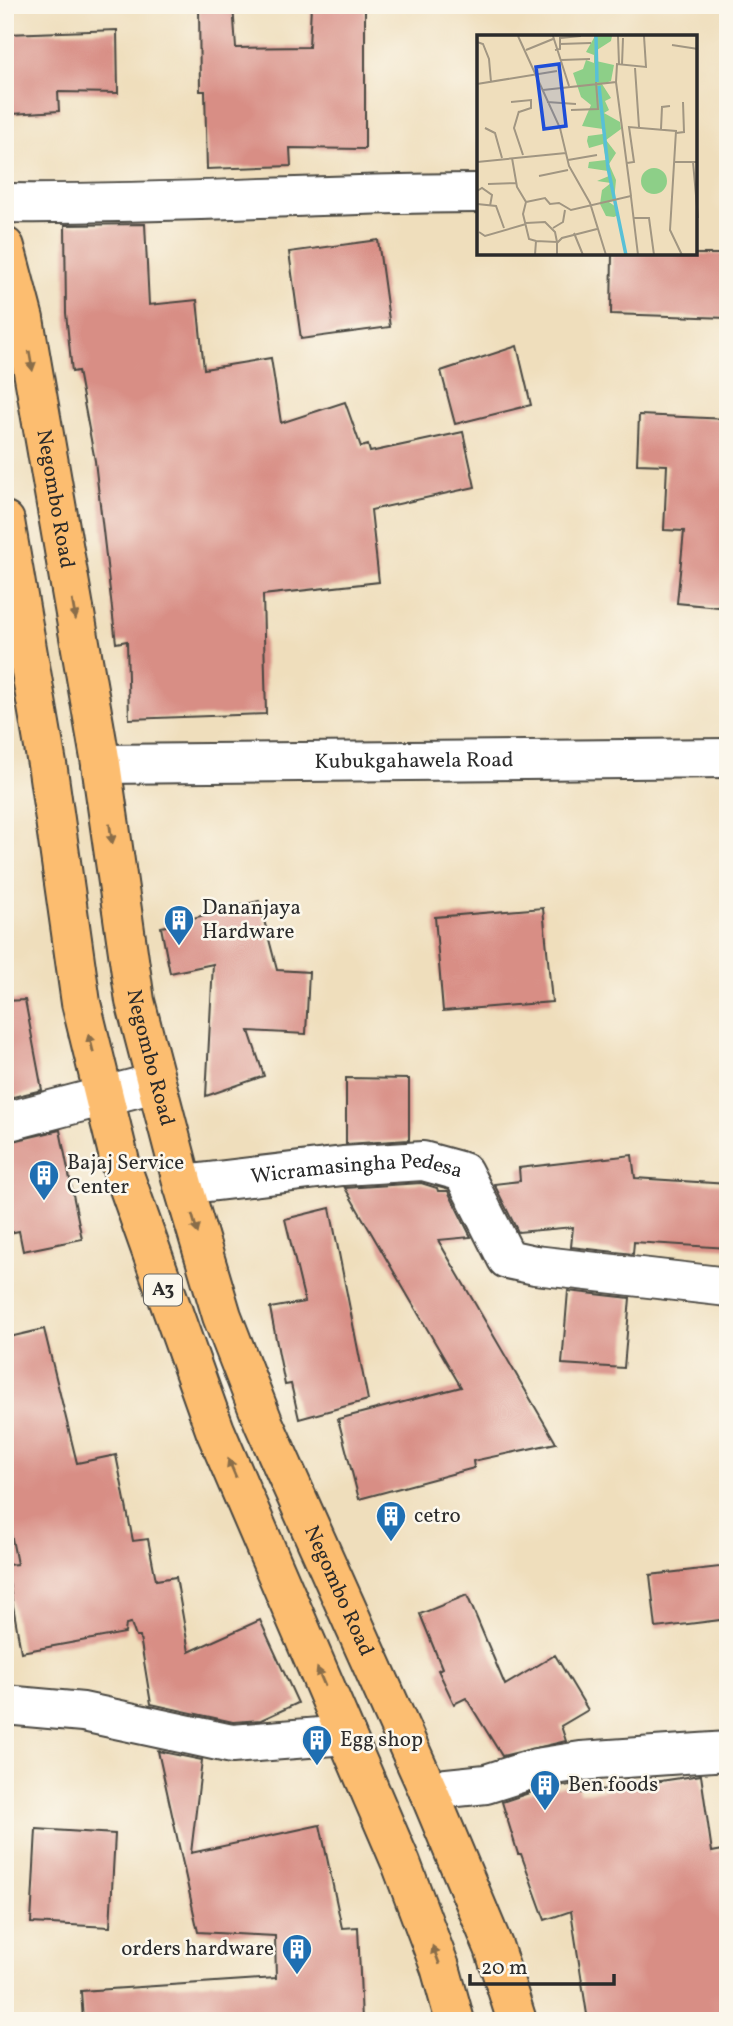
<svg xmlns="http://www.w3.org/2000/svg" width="733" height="2026" font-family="Vollkorn,serif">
  <rect width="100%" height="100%" fill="#fbf7ec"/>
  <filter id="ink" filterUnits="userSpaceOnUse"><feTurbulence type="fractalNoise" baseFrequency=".0143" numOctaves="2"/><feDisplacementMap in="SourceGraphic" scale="14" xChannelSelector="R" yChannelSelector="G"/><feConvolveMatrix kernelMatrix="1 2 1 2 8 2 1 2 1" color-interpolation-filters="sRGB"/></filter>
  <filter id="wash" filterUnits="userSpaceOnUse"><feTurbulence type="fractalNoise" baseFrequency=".00686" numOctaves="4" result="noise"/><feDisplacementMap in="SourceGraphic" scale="28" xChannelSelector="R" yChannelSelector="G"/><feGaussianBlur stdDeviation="1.57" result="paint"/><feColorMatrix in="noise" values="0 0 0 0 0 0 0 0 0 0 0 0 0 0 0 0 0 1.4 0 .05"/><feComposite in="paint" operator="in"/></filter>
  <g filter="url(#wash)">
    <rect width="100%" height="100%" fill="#efdebc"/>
    <g id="blocks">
      <path fill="#d88e85" d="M199,5H233L236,48L309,47L311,5H365V149L290,148L291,166L207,169L205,91H200Z
        M117,30L118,93L58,92L59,111L12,114L7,34Z
        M145,224L149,305L197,300L204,369L271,358L281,423L345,402L361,447L368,445L370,452L463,432L475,487L371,510L379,582L263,595L266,714L129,719L127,641L116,643L95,461L78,371L72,372L66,313L65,225Z
        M378,240L390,327L301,339L289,252Z
        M612,254H728V318L611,314Z
        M517,346L531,405L455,424L441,371Z
        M639,415L728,419V608L677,603L684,531L664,530L667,465L637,464Z
        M259,901L277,970L309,972L306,1034L249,1031L264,1076L206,1096L213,964L170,973L161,927L193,921V918Z
        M543,908L552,1002L443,1011L435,917Z
        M25,1000L42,1090L5,1099V1001Z
        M346,1078L409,1079V1140L346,1144Z
        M60,1130L82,1239L23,1251L19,1231L5,1234V1143Z
        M632,1155L635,1178L728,1184V1248L634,1242L633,1254L571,1247L573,1227L518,1232L494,1184L520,1181L519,1168Z
        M421,1183L437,1188L438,1191H448L471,1237L438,1240L556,1443L473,1461L474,1468L359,1499L338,1419L461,1387L345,1188Z
        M330,1208L368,1400L299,1419L291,1384L285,1385L270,1308L305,1302L285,1219Z
        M568,1291L630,1298L624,1368L562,1364Z
        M44,1329L77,1463L116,1455L133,1541L148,1539L156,1580L176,1577L189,1652L260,1620L298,1703L261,1720L233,1722L151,1704L140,1637H136L131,1623L126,1624L125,1633L21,1652L6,1565L17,1564L5,1503V1338Z
        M728,1566V1619L656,1628L650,1575Z
        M467,1595L505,1685L555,1655L588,1710L561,1726L566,1741L502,1756L466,1698L454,1704L438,1670L442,1668L420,1614Z
        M158,1751L202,1760L191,1853L320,1825L342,1928L358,1927L362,2021H83L81,1991L276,1978L275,1936L198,1932Z
        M701,1775L712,1852L728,1849V2021H588L571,1911L545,1920L521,1854H518L502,1802L541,1789L578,1784L580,1793Z
        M36,1829L115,1834L110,1927L31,1923Z"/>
    </g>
  </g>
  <g filter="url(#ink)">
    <use href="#blocks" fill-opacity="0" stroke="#484641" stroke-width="2"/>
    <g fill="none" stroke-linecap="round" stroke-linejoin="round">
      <g stroke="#484641" stroke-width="42">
        <g id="minor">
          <path d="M5,203C163,205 321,193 479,193"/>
          <path id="s1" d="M101,764L728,758"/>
          <path d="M5,1122L155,1083"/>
          <path id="s2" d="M183,1185L343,1166L423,1161L463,1172L507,1259L535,1265L728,1287"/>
          <path d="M5,1705L83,1712L232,1744L346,1735"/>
          <path d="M428,1790L486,1784L536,1768L581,1761L728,1751"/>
        </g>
      </g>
      <g stroke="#484641" stroke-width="42">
        <g id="trunk">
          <path id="s3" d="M5,247L24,319L101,764L135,1001L183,1185L222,1316L264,1424L428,1790L494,1948L517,2021"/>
          <path d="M5,521L48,770L81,1003L121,1166L215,1430L401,1863L440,1967L455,2021"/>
        </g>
      </g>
      <use href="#minor" stroke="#fff" stroke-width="38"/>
      <use href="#trunk" stroke="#fcbd6f" stroke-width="38"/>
    </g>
    <defs><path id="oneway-solid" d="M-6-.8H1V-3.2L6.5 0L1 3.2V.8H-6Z" transform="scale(1.75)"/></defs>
    <g fill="#896d4a">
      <use href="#oneway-solid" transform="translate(31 361) rotate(80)"/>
      <use href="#oneway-solid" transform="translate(74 610) rotate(80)"/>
      <use href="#oneway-solid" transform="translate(111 834) rotate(82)"/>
      <use href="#oneway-solid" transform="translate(91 1043) rotate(-104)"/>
      <use href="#oneway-solid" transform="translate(195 1224) rotate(73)"/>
      <use href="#oneway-solid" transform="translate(232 1468) rotate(-113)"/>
      <use href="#oneway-solid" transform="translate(321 1677) rotate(-113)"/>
      <use href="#oneway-solid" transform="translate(436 1955) rotate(-111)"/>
    </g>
  </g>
  <defs>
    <g id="building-pin" transform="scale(1.575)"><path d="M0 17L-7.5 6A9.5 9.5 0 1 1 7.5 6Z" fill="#1f6fb2" stroke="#fbf7ec"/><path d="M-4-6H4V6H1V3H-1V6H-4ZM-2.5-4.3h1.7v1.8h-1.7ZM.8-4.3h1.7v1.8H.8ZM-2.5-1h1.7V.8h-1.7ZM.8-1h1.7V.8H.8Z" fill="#fff"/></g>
  </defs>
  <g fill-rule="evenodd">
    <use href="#building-pin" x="179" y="920"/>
    <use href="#building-pin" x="44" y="1175"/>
    <use href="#building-pin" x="391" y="1516"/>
    <use href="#building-pin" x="317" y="1740"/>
    <use href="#building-pin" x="545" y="1785"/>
    <use href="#building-pin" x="297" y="1949"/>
  </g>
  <g text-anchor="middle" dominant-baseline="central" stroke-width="5" stroke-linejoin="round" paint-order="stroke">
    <rect fill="#fbf7ec" stroke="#696865" stroke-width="2" x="144" y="1274.5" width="38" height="31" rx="5"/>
    <g font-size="19" font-weight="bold" fill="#2b2b2b">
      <text x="163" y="1290">A3</text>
    </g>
    <g font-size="21" fill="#2b2b2b" stroke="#fbf7ec">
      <text stroke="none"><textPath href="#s3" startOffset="257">Negombo Road</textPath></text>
      <text stroke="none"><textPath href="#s1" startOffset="313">Kubukgahawela Road</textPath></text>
      <text stroke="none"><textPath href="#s3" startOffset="824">Negombo Road</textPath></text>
      <text stroke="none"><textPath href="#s2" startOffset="175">Wicramasingha Pedesa</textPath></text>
      <text stroke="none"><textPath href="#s3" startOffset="1391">Negombo Road</textPath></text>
    </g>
    <g font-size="21" fill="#2b2b2b" stroke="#fbf7ec" text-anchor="start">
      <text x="202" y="908">Dananjaya<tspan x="202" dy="24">Hardware</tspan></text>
      <text x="67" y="1163">Bajaj Service<tspan x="67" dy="24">Center</tspan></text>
      <text x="414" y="1516">cetro</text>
      <text x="340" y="1740">Egg shop</text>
      <text x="568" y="1785">Ben foods</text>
      <text x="274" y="1949" text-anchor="end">orders hardware</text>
    </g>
  </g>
  <g transform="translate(477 35)">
    <rect width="220" height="220" fill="#efdebc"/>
    <path d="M118,1H135L134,6L120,15L119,26L137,30L134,46L125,49L134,63L128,66L132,75L127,78L143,87L144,94L129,105L139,118L132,129L139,145L137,166L132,167L139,172L141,180L137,182L129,181L123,169L125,155L134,148L120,146L132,141L131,136L111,133L112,127L129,125L126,109L112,113L110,106L111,101L126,99V94L105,91L114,70L104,62L96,38L106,34L109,25L117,28V20L109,17ZM164 146a13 13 0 1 1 26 0a13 13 0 1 1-26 0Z" fill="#8dcf88"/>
    <path fill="none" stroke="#58c0d6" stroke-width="3.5" d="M119,1L120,47M122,51L131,133L149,220"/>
    <path fill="none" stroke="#a19682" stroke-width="2" d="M41,1L83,93L92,131L113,168L129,220M76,1L92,51M141,1L142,29M0,7L6,9L12,24L14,47M83,9L114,8M195,10L221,14M49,15L76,4M78,15L83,14V3L104,1M84,25L113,24M145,30L146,3M158,33L162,92M0,49L80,36M66,55L139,47L140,29L169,32L167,1M34,67L54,65V73L42,77M70,67L99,69M94,75L121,74L119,47M42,76L37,93L46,120M8,93L18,98L25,123M184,94L185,72L193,71M199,98L207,97L206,67M35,123L40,152L49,167L46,179L52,204L59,206M91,125L120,120M0,127L89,118M198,127H221M216,127L221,183M150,128L157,127L152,92L199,96L193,195L205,220M62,141L91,135M11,149L39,148M0,156L5,153L15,160L13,171M154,162L161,220M49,167L68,163L73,169L82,168L94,175L154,161L139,47M0,169L19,171L27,193M156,183H172L177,220M49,188L68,187L78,197L80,207L59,206L58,220M76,193L86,187L88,175M2,197L8,201L49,189M97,198L106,220M80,220V208L85,203L120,194"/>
    <path fill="#1d4ed8" fill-opacity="0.15" stroke="#1d4ed8" stroke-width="3.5" d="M82,29L89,91L67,94L59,32Z"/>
    <rect width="220" height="220" fill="none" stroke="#2b2b2b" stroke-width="3.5"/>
  </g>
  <rect width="733" height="2026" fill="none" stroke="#fbf7ec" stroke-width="28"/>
  <path d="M470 1974v10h144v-10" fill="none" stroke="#2b2b2b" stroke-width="3.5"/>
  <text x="481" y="1974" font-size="21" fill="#2b2b2b" stroke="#fbf7ec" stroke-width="5" paint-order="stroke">20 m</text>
</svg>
